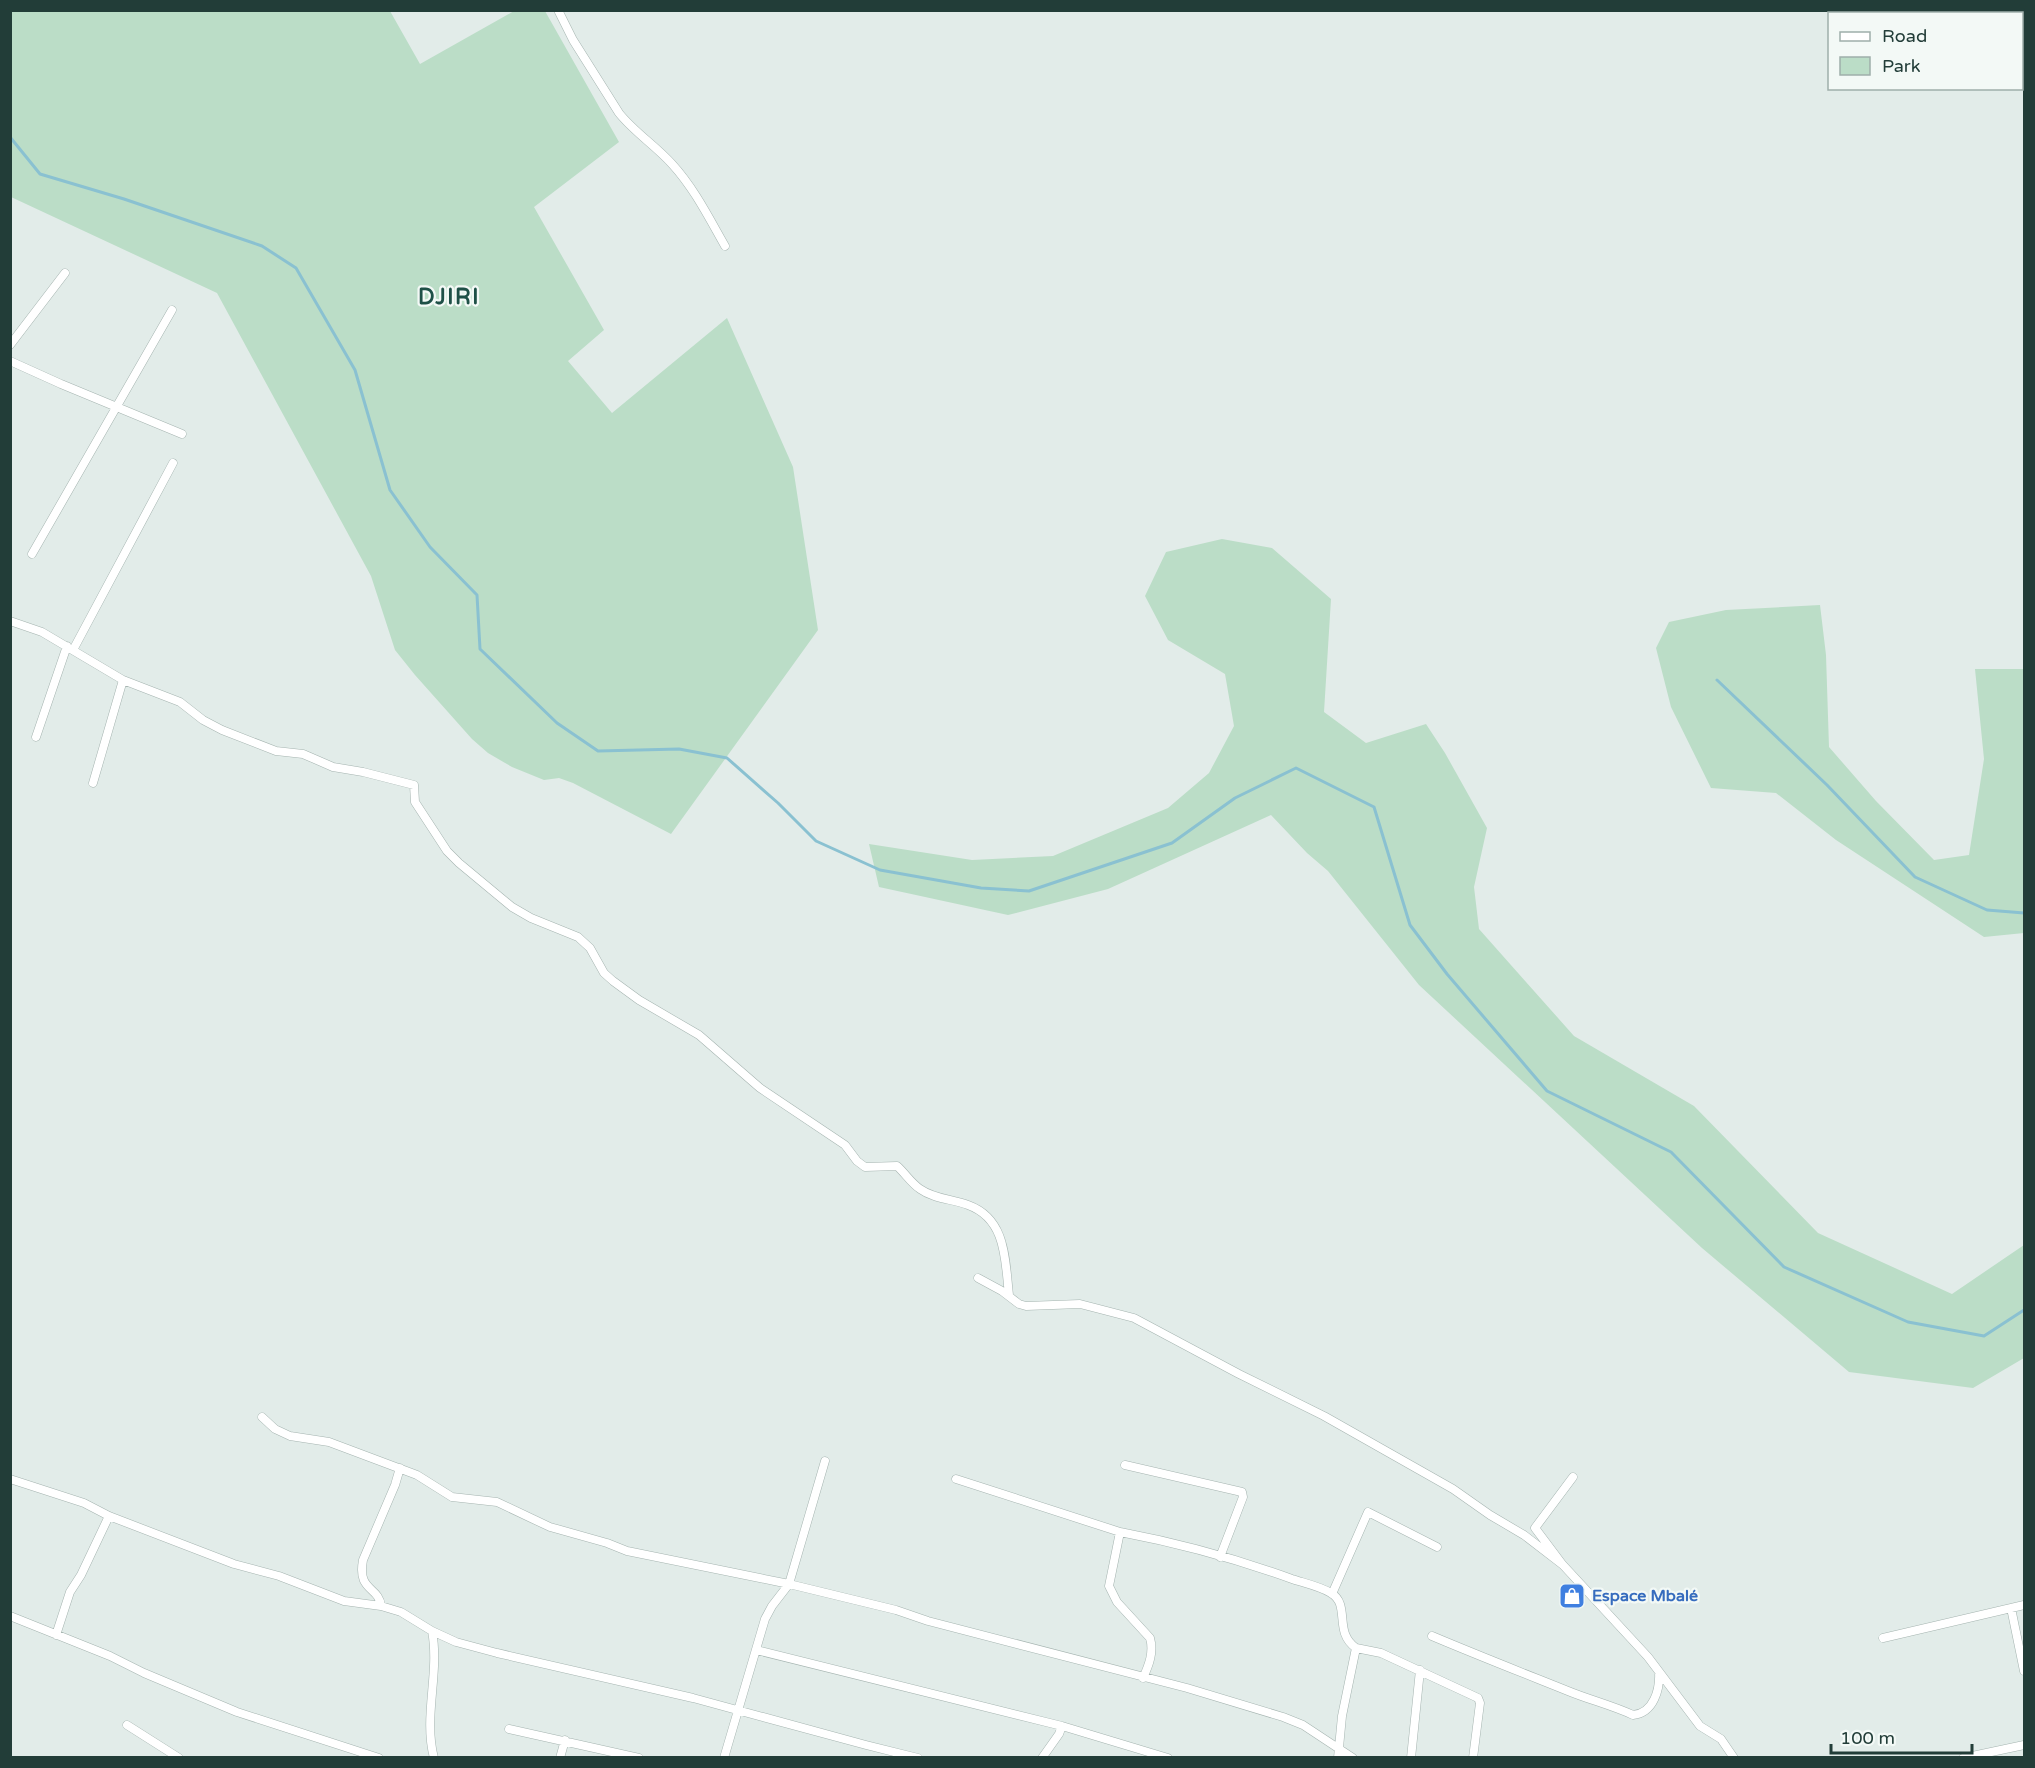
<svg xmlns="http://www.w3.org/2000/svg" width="2035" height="1768" font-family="'Varela Round',sans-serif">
  <rect width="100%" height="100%" fill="#e2ece9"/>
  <path fill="#bbddc7" d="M11,10L390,11L420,64L514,11H545L619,142L534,207L604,330L568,361L612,413L727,318L793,467L818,630L671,834L573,783L559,778L544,780L512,767L488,753L472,739L415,675L395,650L371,576L217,293L11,197Z
    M1222,539L1272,548L1331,599L1324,712L1366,743L1426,724L1445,753L1487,828L1474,887L1479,929L1574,1036L1694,1106L1818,1233L1952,1294L2024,1245V1358L1973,1388L1849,1372L1702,1248L1419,985L1328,871L1307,853L1271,815L1108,889L1008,915L879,887L869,844L972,860L1053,856L1168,808L1209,773L1234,726L1225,674L1168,640L1145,596L1166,552Z
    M1820,605L1826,655L1829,747L1876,801L1934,860L1969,855L1984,759L1975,669H2024V933L1984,937L1836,840L1776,793L1711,788L1671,707L1656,648L1669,622L1726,610Z"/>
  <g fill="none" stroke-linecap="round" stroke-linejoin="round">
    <path stroke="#8ac1d1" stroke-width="3" d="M10,137L40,174L124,199L262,246L296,268L355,370L390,490L430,547L477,595L480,649L557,723L598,751L679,749L727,758L778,803L816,841L880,870L981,888L1029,891L1172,843L1235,798L1296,768L1374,807L1410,925L1447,974L1547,1091L1671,1152L1784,1267L1908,1322L1984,1336L2024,1310
      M1717,680L1827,785L1915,877L1987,910L2024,913"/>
    <g stroke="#a5b4b0" stroke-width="9">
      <path id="street" d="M558,10L573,40L619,113C634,132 656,146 672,164C694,188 709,218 725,246
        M10,345L65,273
        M10,361L61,384L182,434
        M32,554L172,310
        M10,621L42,632L123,680L180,702L203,720L222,730L276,751L303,754L333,767L363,772L414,785L415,802L447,851L459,863L512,907L531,918L578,937L590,948L604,973L613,981L639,1000L699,1035L760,1088L845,1145L857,1161L865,1167L897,1166C905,1173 911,1183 920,1189C934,1199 952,1199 968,1205C1007,1219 1005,1261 1009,1295
        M73,650L173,463
        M36,737L67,646
        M93,783L123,680
        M978,1278L1002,1291L1019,1304L1026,1306L1080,1304L1134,1318L1239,1374L1324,1416L1453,1489L1490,1515L1524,1535L1563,1565L1648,1657L1700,1726L1721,1739L1734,1758
        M262,1417L275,1429L290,1436L329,1442L417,1475L452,1497L497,1502L550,1527L607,1543L627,1551L789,1584L896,1610L928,1621L1187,1688L1283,1717L1303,1725L1353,1758
        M1125,1465L1242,1492L1243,1497L1220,1557
        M10,1479L84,1503L109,1516L234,1564L279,1576L344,1601L381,1606L401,1612L432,1631L456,1642L497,1653L693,1698L866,1745L918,1758
        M956,1479L1120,1532C1178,1543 1237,1559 1292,1579C1304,1583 1319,1586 1331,1593C1351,1605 1333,1632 1356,1648L1342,1716L1338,1758
        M1120,1532L1109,1586L1117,1602L1150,1638C1154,1652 1149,1665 1143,1678
        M1562,1564L1535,1528L1573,1477
        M1332,1594L1368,1512L1437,1547
        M381,1606C379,1586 357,1592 363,1560L395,1485L400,1468
        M2011,1608L2024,1671
        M10,1616L110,1656L144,1673L237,1712L379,1758
        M432,1631C440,1673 423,1716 434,1758
        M56,1635L70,1592L81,1575L109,1516
        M1432,1636C1477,1655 1523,1673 1568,1691C1590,1700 1611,1705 1633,1715C1654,1713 1660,1689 1659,1672
        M1883,1638L2024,1605
        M1356,1648L1381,1653L1478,1698L1480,1703L1473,1758
        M756,1650L1062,1726L1168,1758
        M127,1725L179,1758
        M509,1729L639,1758
        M560,1758L565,1740
        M724,1758L765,1619L772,1606L789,1584L825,1461
        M1042,1758L1059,1734L1062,1726
        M1411,1758L1420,1670
        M1963,1758L2024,1745"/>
    </g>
    <use href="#street" stroke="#fff" stroke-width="8"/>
  </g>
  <defs>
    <g id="shop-square" transform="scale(1.35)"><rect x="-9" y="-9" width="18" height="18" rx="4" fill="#3f7fe0" stroke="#f3f9f6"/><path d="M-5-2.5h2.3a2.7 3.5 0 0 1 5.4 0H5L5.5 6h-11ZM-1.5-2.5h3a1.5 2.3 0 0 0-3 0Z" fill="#fff"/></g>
  </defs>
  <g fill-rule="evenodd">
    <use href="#shop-square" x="1572" y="1596"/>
  </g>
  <g text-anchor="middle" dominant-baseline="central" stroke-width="4.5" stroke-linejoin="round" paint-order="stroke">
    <g font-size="16" font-weight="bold" fill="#366cbe" stroke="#f3f9f6" text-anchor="start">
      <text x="1592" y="1596">Espace Mbalé</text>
    </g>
    <g font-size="22" font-weight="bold" letter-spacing="1.5" fill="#1e5047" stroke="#f3f9f6">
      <text x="449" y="297">DJIRI</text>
    </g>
  </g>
  <rect width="2035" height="1768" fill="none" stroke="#223d38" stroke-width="24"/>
  <rect x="1828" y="12" width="195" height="78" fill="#f3f9f6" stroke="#9faeaa" stroke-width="1.5"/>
  <rect x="1840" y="32" width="30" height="9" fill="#ffffff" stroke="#9faeaa" stroke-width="1.5"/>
  <text x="1882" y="42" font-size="18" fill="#223d38">Road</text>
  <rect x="1840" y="57" width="30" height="18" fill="#bbddc7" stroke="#9faeaa" stroke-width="1.5"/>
  <text x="1882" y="72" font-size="18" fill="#223d38">Park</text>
  <path d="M1831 1744v9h141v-9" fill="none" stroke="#223d38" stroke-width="3"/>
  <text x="1840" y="1744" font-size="18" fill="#223d38" stroke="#f3f9f6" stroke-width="4.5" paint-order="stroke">100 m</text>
</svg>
